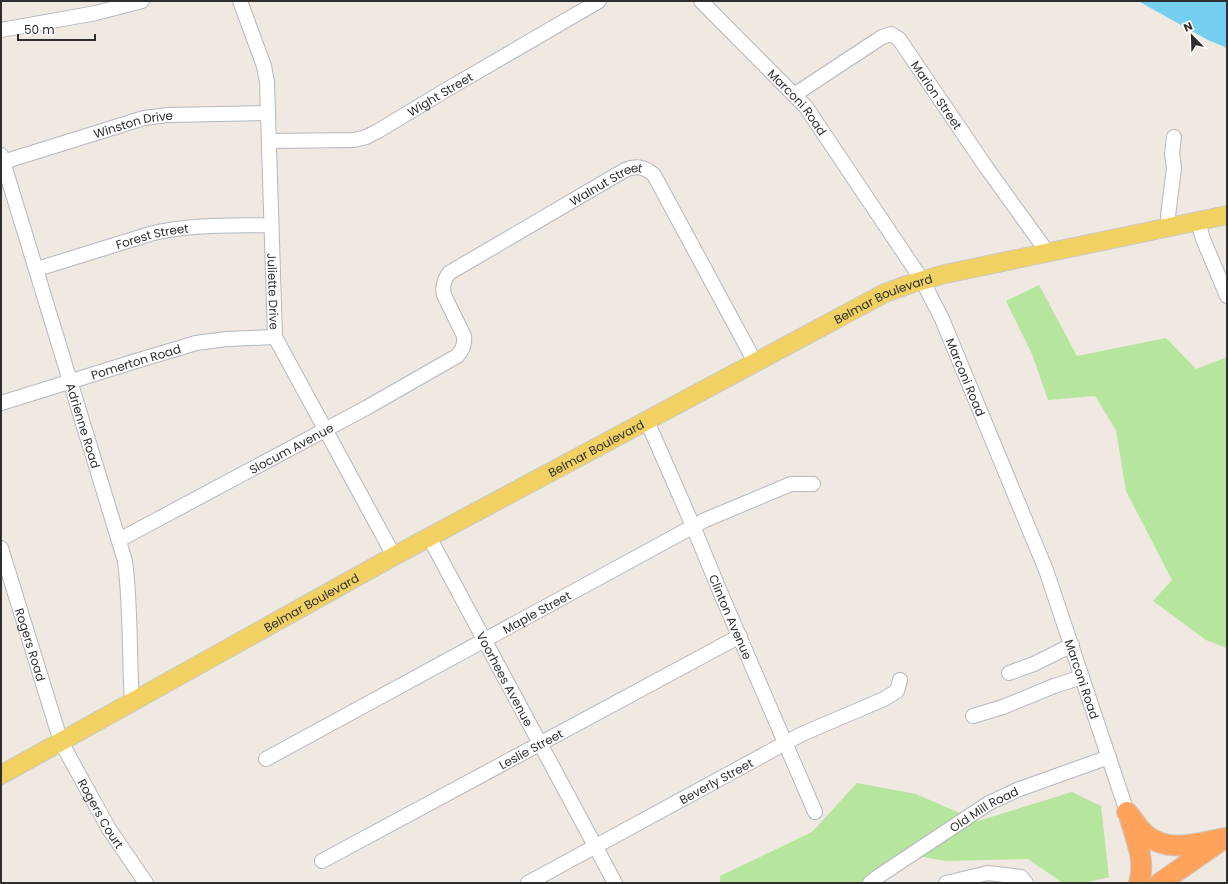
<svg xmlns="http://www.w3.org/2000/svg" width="1228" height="884" font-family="Poppins,sans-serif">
  <rect width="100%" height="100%" fill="#efe9e1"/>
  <path fill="#b6e59e" d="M1039,285L1077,356L1166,338L1196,369L1227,357V648L1206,640L1153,601L1172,580L1126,491L1116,430L1095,396L1048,400L1032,354L1006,301Z
    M857,783L916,794L978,821L1072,792L1101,806L1109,877L1085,883H1063L1028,859L945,861L918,856L882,883H720V876L812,832Z"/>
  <path fill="#75cff0" d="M1138,1H1227V48L1208,40Z"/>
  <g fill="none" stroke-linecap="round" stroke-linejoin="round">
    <g stroke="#b4b7c1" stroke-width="16">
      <g id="minor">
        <path id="s1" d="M240,1L264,66L267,82L275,337L394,556"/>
        <path id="s2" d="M701,1L806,107L922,280L942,319L1046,570L1127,812"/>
        <path d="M1,30L96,13L142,1"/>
        <path id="s3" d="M794,95L882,37L891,34L899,39L986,167L1048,253"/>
        <path id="s4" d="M269,141L354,140L366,137L378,131L446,90L599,1"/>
        <path id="s5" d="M1,155L125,561C131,607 129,655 132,702"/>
        <path id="s6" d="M3,162L144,118L168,115L268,113"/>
        <path d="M1198,222L1203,239L1227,296"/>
        <path d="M1170,227L1168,216L1174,168L1172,154L1174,137"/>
        <path id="s7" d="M37,269L150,234C189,224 231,226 271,225"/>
        <path id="s8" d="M1,403L136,361L196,343L227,339L275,337"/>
        <path id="s9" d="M647,421L693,526L721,594L815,812"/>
        <path id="s10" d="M429,537L615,883"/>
        <path id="s11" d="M119,540L366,408L457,356C463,350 465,344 464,336L444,295C442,286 444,280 449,273L625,170C637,165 645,167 654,175L755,362"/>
        <path id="s12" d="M1,548L61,742L109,829L146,883"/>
        <path d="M1009,673L1034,664L1072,645"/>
        <path d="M973,716L1003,707L1054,686L1082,677"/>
        <path id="s13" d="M266,759L705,520L791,484H813"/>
        <path id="s14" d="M322,861L740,636"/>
        <path id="s15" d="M528,883L802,734L884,699L897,691L900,680"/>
        <path id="s16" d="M870,883L879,876L989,803L1017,790L1109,757"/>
        <path d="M946,883L988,873L1021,877L1026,883"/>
      </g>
    </g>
    <g stroke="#c9c9c9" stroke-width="20">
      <g id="major">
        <path id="s17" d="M1,775L394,556L885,293L907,285L945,274L1227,215"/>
      </g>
    </g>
    <g stroke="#c9c9c9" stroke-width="22">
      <path id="highway" d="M1127,812C1133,819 1138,828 1145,834C1168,854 1198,843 1225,838
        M1130,819C1136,840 1146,862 1139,883
        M1160,883L1219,842"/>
    </g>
    <use href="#minor" stroke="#fff" stroke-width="14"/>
    <use href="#major" stroke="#f2d163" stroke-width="18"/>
    <use href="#highway" stroke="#ffa35c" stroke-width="20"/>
  </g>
  <g text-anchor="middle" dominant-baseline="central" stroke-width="3.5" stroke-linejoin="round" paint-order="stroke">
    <g font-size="12" fill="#2e2e2e" stroke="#fff">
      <text stroke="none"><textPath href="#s4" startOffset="183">Wight Street</textPath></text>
      <text stroke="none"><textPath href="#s3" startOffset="192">Marion Street</textPath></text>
      <text stroke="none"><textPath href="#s2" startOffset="140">Marconi Road</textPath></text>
      <text stroke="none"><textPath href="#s6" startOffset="136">Winston Drive</textPath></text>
      <text stroke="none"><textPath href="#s11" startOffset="657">Walnut Street</textPath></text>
      <text stroke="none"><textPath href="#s7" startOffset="120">Forest Street</textPath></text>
      <text stroke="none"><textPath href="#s1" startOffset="295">Juliette Drive</textPath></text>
      <text stroke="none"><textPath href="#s17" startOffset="1003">Belmar Boulevard</textPath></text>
      <text stroke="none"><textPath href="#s8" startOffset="141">Pomerton Road</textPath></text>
      <text stroke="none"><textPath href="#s2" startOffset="464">Marconi Road</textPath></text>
      <text stroke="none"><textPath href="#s5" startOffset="283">Adrienne Road</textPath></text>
      <text stroke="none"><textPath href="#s11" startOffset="195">Slocum Avenue</textPath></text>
      <text stroke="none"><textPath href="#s17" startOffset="679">Belmar Boulevard</textPath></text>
      <text stroke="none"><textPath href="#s17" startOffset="355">Belmar Boulevard</textPath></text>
      <text stroke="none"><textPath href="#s13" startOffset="308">Maple Street</textPath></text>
      <text stroke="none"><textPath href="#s9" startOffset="213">Clinton Avenue</textPath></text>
      <text stroke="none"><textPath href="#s12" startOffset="101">Rogers Road</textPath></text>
      <text stroke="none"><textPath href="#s10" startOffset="161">Voorhees Avenue</textPath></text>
      <text stroke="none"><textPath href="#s2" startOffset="788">Marconi Road</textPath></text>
      <text stroke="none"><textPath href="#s14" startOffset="237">Leslie Street</textPath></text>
      <text stroke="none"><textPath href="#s15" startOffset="214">Beverly Street</textPath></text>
      <text stroke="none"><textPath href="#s16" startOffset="136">Old Mill Road</textPath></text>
      <text stroke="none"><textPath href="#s12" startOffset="285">Rogers Court</textPath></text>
    </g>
  </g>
  <rect width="1228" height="884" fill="none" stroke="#2e2e2e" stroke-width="4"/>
  <g transform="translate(1192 36) rotate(337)" stroke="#ffffff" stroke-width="3" paint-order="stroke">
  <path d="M0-3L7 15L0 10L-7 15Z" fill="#2e2e2e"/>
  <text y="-6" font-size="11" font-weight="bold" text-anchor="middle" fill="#2e2e2e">N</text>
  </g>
  <path d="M18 34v6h77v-6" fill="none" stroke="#2e2e2e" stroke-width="2"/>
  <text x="24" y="34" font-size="12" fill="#2e2e2e" stroke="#ffffff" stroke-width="3" paint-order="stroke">50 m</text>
</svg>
